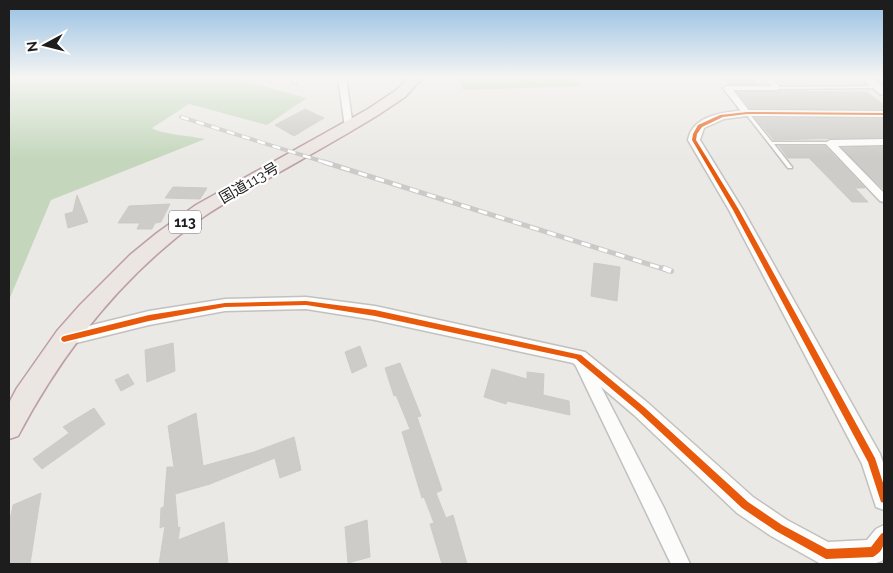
<svg xmlns="http://www.w3.org/2000/svg" width="893" height="573" font-family="Raleway,'Noto Sans JP',sans-serif">
  <rect width="100%" height="100%" fill="#ebe9e5"/>
  <path fill="#c4d7bc" d="M9,78H232L307,98L267,125L189,104L152,128C159,134 193,136 205,139L51,200L9,300Z
    M458,78H575L581,86L463,90Z"/>
  <path fill="#ceccc8" stroke="#cecbc7" d="M723,78H751L757,84H728Z
    M779,91L867,92L884,105V109L750,108L737,92Z
    M305,109L324,118L294,136L275,125Z
    M755,118L884,119V137L774,140Z
    M779,146H825L865,188H855L868,202H852L809,158H788Z
    M884,147V188H882L842,148Z
    M173,187L207,188L200,199L165,198Z
    M77,195L88,222L68,228L65,214L73,212Z
    M170,204L161,222L155,223L152,229H137L140,223H118L129,206Z
    M594,263L620,267L617,301L591,296Z
    M173,343L175,371L147,382L145,350Z
    M360,346L367,366L352,373L345,352Z
    M400,363L421,416L417,417L442,490L436,493L446,518L453,515L467,564H442L430,524L434,523L424,497L422,498L402,432L410,429L396,395L394,396L385,368Z
    M492,369L527,379V372L544,374L543,395L569,401L570,415L507,401L506,404L484,397Z
    M128,374L134,384L121,391L115,380Z
    M94,408L105,424L42,469L33,459L69,433L63,427Z
    M196,413L203,466L254,452L294,437L301,470L280,478L275,458L210,484L175,494L178,528L180,527L178,540L224,522L228,564H159L165,526L160,528L161,508L164,507L167,467H173L174,474H175L168,426Z
    M41,493L30,564H9V525L13,505Z
    M367,520L370,557L348,563L345,527Z"/>
  <g fill="none" stroke-linecap="round" stroke-linejoin="round">
    <g stroke="#c2c1c0" stroke-width="3">
      <path id="service" d="M291,78H295L296,84H294Z
        M878,86H879V88L777,89L775,88L777,87Z
        M746,112H748L772,142H830L832,143L830,144H774L792,167V168H788L746,114Z"/>
    </g>
    <g stroke="#c2c1c0" stroke-width="3">
      <path id="minor" d="M338,78H346L353,127L349,130L345,127Z
        M764,78H772L781,88L777,90H733L751,113L747,116L744,115L723,88L727,86H771Z
        M884,139V145L838,146L884,193V202L880,201L825,143L830,140Z
        M580,354L585,356L664,508L690,564H671L573,360L575,356Z"/>
    </g>
    <g stroke="#c2c1c0" stroke-width="3">
      <path id="tertiary" d="M861,78H872L884,87V95L880,94Z
        M747,110L884,111V117L747,116L724,119L704,128L700,140L743,210L880,454L884,465V510L876,507L862,464L729,210L688,140C693,114 726,112 747,110Z
        M306,297L375,306L585,352L648,403L753,497L787,520L828,542L867,540L876,529L884,525V557L882,561L873,564H821L771,536L737,513L634,415L573,363L375,320L306,309L225,311L149,325L64,346L58,344L55,339L58,334L64,332L149,311L225,299Z"/>
    </g>
    <g stroke="#bd9fa5" stroke-width="3">
      <path id="trunk" d="M409,78H422L405,97L378,115C336,141 293,164 250,189C233,199 215,208 199,220C121,277 63,351 18,436L9,439V403L17,388L57,331L80,305L130,255L157,233L196,205L368,109L395,91Z"/>
    </g>
    <use href="#service" fill="#fcfcfb" fill-rule="evenodd"/>
    <use href="#minor" fill="#fcfcfb" fill-rule="evenodd"/>
    <use href="#tertiary" fill="#fcfcfb" fill-rule="evenodd"/>
    <use href="#trunk" fill="#ece6e2" fill-rule="evenodd"/>
    <g stroke="#cacac9" stroke-width="4">
      <path id="rail-far2" d="M181,117L327,163"/>
    </g>
    <g stroke="#cacac9" stroke-width="5">
      <path id="rail-far1" d="M324,162L667,270"/>
    </g>
    <g stroke="#cacac9" stroke-width="6">
      <path id="rail" d="M663,268L671,271"/>
    </g>
    <use href="#rail-far2" stroke="#fff" stroke-width="2.5" stroke-dasharray="8" stroke-linecap="butt"/>
    <use href="#rail-far1" stroke="#fff" stroke-width="3" stroke-dasharray="9" stroke-linecap="butt"/>
    <use href="#rail" stroke="#fff" stroke-width="4.5" stroke-dasharray="12" stroke-linecap="butt"/>
    <g stroke="#fff" stroke-width="3">
      <path id="cycleway" d="M747,112L884,113V115L747,114L723,117L702,127L697,134L696,140L739,210L875,458L884,486V503L881,502L880,499L868,462L733,210L692,140L693,134L698,125L720,115Z
        M306,301L375,310L581,355L644,407L748,502L782,525L827,549L871,547L881,534L884,532C885,543 884,551 873,557L826,559L776,531L742,508L638,411L576,359L375,316L306,305L225,307L149,321L64,342L62,341L61,339L62,337L64,336L149,315L225,303Z"/>
    </g>
    <use href="#cycleway" fill="#e8590c" fill-rule="evenodd"/>
  </g>
  <linearGradient id="sky" x2="0" y2="1"><stop stop-color="#96c0e3"/><stop offset="0.49" stop-color="#f6f5f3"/><stop offset="1" stop-color="#f6f5f3" stop-opacity="0"/></linearGradient>
  <rect width="893" height="158" fill="url(#sky)"/>
  <g text-anchor="middle" dominant-baseline="central" stroke-width="4.5" stroke-linejoin="round" paint-order="stroke">
    <rect fill="#fff" stroke="#616161" stroke-width="1" x="169" y="210.5" width="32" height="23" rx="4"/>
    <g font-size="14" font-weight="bold" fill="#1d1d1d">
      <text x="185" y="222">113</text>
    </g>
    <g font-size="15" fill="#1d1d1d" stroke="#fff">
      <text transform="translate(249 183) rotate(-30)">国道113号</text>
    </g>
  </g>
  <rect width="893" height="573" fill="none" stroke="#1d1d1d" stroke-width="20"/>
  <g transform="translate(45 45) rotate(263)" stroke="#ffffff" stroke-width="4" paint-order="stroke">
  <path d="M0-4L9 19L0 12L-9 19Z" fill="#1d1d1d"/>
  <text y="-8" font-size="14" font-weight="bold" text-anchor="middle" fill="#1d1d1d">N</text>
  </g>
</svg>
